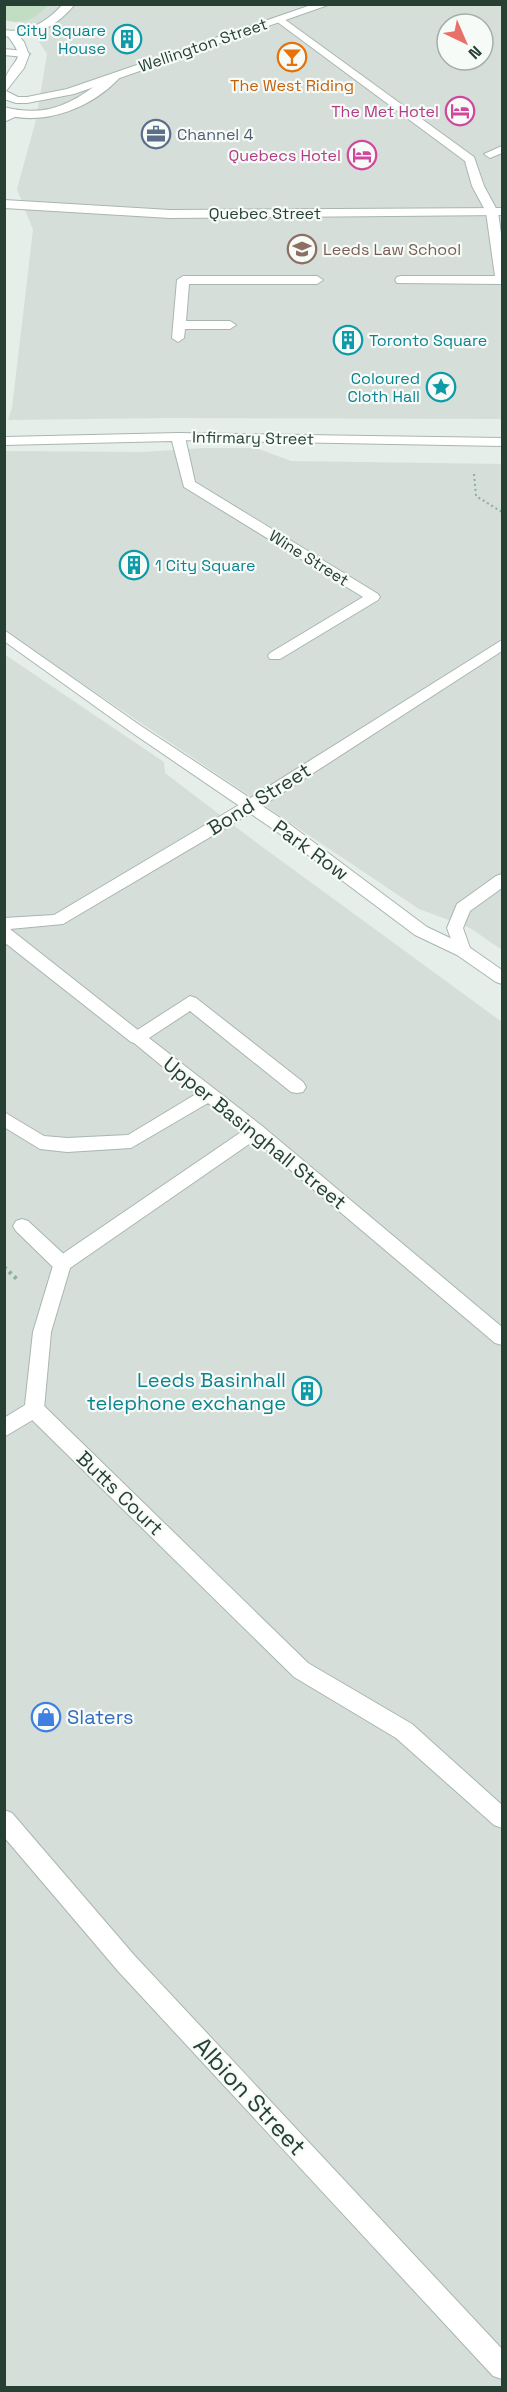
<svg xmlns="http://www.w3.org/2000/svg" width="507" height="2392" font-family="'Space Grotesk',sans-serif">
  <rect width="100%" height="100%" fill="#e6eee9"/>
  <path fill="#d5ded8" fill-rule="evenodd" d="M4,5H502V419L167,418L8,420L12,408L33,230L17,189L36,120L47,54L32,31ZM447,24H483V60H447Z
    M205,448H256L291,461L502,464V950L470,928L419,909L5,632L4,451L142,452Z
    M4,654L164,762L165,773L257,843L502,1022V2387H5Z"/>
  <path fill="#c1dec3" d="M9,5V4L49,5C34,18 25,26 5,20V7Z"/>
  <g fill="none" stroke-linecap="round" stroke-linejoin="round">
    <g stroke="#a9b6af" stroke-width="2">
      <path id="lane" d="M280,16L474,157L484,186L498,212L502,241V284L397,283L395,280L397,277L401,276H495L486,212L472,186L465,161L276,21L275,19Z
        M4,49L24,51L30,54L24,57L4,55Z
        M115,73L121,76C94,107 44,127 4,114V107C39,116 63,109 92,88C99,83 107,75 115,73Z
        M502,146V153L490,158L484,154Z
        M183,276H317L323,280L317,284H189L186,321H230L236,325L230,329H185L184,338L178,342L172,338L177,280Z
        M178,433L185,437L195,482L378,594L380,597L378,600L280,659H270L268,656L270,653L363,597L184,487L172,441L4,445V437Z
        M4,630L141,726L288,823L427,927L469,947L502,970V984L496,982L457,955L415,935L276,831L131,732L4,641Z
        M190,996L196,998L303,1082L306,1087L303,1092L297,1093L291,1092L190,1011L149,1038L262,1126L265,1131L262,1136L256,1138L250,1136L208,1103L131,1148L67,1152L40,1149L4,1127V1112L44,1136L67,1138L128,1135L196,1094L128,1038L131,1034Z
        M22,1219L28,1221L69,1259L71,1264L69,1269L62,1271L55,1269L16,1231L13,1226L16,1221Z
        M34,1401L41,1403L308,1663L412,1724L502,1805V1828L494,1825L396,1738L294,1677L27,1415L24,1409L27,1403Z"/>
    </g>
    <g stroke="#a9b6af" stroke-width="2">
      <path id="street" d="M314,4H331L74,94L27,103H16L4,99C4,93 3,84 5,79C14,56 28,62 7,35L8,33H16L24,42L29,55L24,68L6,91L18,97H27L67,89Z
        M13,112L19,115L4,122V115Z
        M4,200L170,210L502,208V215L170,218L4,208Z
        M178,433L502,438V446L173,440L171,437Z
        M502,640V651L256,810L63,924L10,929L143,1034L146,1038L143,1042L137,1044L131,1042L4,942V918L54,915L244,802Z
        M502,874V888L470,911L463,928L471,951L469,955H457L447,928L457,904L496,876Z
        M256,1124L262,1126L502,1327V1345L495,1343L255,1140L70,1268L51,1332L44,1409L41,1415L4,1437V1418L25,1405L33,1332L55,1259L250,1126Z
        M4,1810L12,1813L134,1955L502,2349V2379L493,2376L118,1971L4,1837Z"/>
    </g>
    <g stroke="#a5b9af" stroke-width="2">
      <path id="secondary" d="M63,4H75C58,25 32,41 4,36V30C28,34 48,21 63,4Z"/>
    </g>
    <path stroke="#89b09c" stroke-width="2" stroke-dasharray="2 3" stroke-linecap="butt" d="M474,474L476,496L502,512"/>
    <path stroke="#89b09c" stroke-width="4" stroke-dasharray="3 4" stroke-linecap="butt" d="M4,1267L19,1281"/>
    <use href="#lane" fill="#fff" fill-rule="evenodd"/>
    <use href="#street" fill="#fff" fill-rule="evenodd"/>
    <use href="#secondary" fill="#fff" fill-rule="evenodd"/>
  </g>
  <defs>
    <g id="building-ring" transform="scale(1.5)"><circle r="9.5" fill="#f7fbf8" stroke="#0f9aa8" stroke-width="1.5"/><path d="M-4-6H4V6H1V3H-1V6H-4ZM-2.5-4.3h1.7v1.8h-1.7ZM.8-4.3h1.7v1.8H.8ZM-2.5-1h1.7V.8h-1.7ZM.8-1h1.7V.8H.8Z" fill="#0f9aa8"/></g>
    <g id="bar-ring" transform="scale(1.5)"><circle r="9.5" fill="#f7fbf8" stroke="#e8710a" stroke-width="1.5"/><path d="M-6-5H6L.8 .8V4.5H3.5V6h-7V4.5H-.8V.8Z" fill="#e8710a"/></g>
    <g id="hotel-ring" transform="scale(1.5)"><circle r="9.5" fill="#f7fbf8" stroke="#d1479c" stroke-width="1.5"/><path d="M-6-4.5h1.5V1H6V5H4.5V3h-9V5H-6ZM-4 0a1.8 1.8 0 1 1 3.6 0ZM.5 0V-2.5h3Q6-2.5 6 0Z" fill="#d1479c"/></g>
    <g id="office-ring" transform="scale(1.5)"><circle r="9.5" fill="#f7fbf8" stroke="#5c6f8a" stroke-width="1.5"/><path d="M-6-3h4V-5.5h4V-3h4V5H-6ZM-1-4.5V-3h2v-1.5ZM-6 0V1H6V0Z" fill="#5c6f8a"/></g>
    <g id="university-ring" transform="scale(1.5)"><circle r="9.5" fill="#f7fbf8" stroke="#8d6e63" stroke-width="1.5"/><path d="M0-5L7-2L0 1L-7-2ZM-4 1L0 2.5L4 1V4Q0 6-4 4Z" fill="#8d6e63"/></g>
    <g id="sight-ring" transform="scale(1.5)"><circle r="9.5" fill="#f7fbf8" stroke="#0f9aa8" stroke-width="1.5"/><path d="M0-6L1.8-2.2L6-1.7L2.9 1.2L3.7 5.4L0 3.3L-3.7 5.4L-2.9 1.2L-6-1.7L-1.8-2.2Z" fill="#0f9aa8"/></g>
    <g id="shop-ring" transform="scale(1.5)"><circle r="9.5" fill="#f7fbf8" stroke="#3f7fe0" stroke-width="1.5"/><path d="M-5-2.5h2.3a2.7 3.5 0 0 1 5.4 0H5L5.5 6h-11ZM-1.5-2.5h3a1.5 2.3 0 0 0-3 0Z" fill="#3f7fe0"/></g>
  </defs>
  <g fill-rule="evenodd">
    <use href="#building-ring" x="127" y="39"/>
    <use href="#bar-ring" x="292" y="57"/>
    <use href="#hotel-ring" x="460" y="111"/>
    <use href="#office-ring" x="156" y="134"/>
    <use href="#hotel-ring" x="362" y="155"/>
    <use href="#university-ring" x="302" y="249"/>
    <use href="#building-ring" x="348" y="340"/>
    <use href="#sight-ring" x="441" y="387"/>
    <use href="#building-ring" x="134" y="565"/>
    <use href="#building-ring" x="307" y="1391"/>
    <use href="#shop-ring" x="46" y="1717"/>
  </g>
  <g text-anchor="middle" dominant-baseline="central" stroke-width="4.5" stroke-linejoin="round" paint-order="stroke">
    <g font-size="16" fill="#0d838f" stroke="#f7fbf8" text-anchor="end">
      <text x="106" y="30">City Square<tspan x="106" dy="18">House</tspan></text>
      <text x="369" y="340" text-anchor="start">Toronto Square</text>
      <text x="420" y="378">Coloured<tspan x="420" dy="18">Cloth Hall</tspan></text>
      <text x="155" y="565" text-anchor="start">1 City Square</text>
    </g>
    <g font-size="16" fill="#264034" stroke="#f7fbf8">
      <text transform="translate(203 45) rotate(-19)">Wellington Street</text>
      <text x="265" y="213">Quebec Street</text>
      <text transform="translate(253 438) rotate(1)">Infirmary Street</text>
      <text transform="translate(309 558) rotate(32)">Wine Street</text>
    </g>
    <g font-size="16" fill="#c56008" stroke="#f7fbf8">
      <text x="292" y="85">The West Riding</text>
    </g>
    <g font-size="16" fill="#b23c85" stroke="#f7fbf8" text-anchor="end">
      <text x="439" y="111">The Met Hotel</text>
      <text x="341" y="155">Quebecs Hotel</text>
    </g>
    <g font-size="16" fill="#4e5e75" stroke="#f7fbf8" text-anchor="start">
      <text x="177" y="134">Channel 4</text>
    </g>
    <g font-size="16" fill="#785e54" stroke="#f7fbf8" text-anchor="start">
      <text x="323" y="249">Leeds Law School</text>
    </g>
    <g font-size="20" fill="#264034" stroke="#f7fbf8">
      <text transform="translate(259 799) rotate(-32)">Bond Street</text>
      <text transform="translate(311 850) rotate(36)">Park Row</text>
      <text transform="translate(255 1133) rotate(39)">Upper Basinghall Street</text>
      <text transform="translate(120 1493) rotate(44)">Butts Court</text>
    </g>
    <g font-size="20" fill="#0d838f" stroke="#f7fbf8" text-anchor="end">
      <text x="286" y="1380">Leeds Basinhall<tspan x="286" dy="23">telephone exchange</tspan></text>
    </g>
    <g font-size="20" fill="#366cbe" stroke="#f7fbf8" text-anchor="start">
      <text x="67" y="1717">Slaters</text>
    </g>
    <g font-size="24" fill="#264034" stroke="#f7fbf8">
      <text transform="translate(250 2096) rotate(47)">Albion Street</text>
    </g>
  </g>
  <rect width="507" height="2392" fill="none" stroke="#264034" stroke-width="12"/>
  <g transform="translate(465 42) rotate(136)"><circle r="28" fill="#f7fbf8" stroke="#a3b0aa" stroke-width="1.5"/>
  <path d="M0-4.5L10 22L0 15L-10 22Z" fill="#e97069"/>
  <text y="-9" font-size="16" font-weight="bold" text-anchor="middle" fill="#264034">N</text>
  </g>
</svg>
